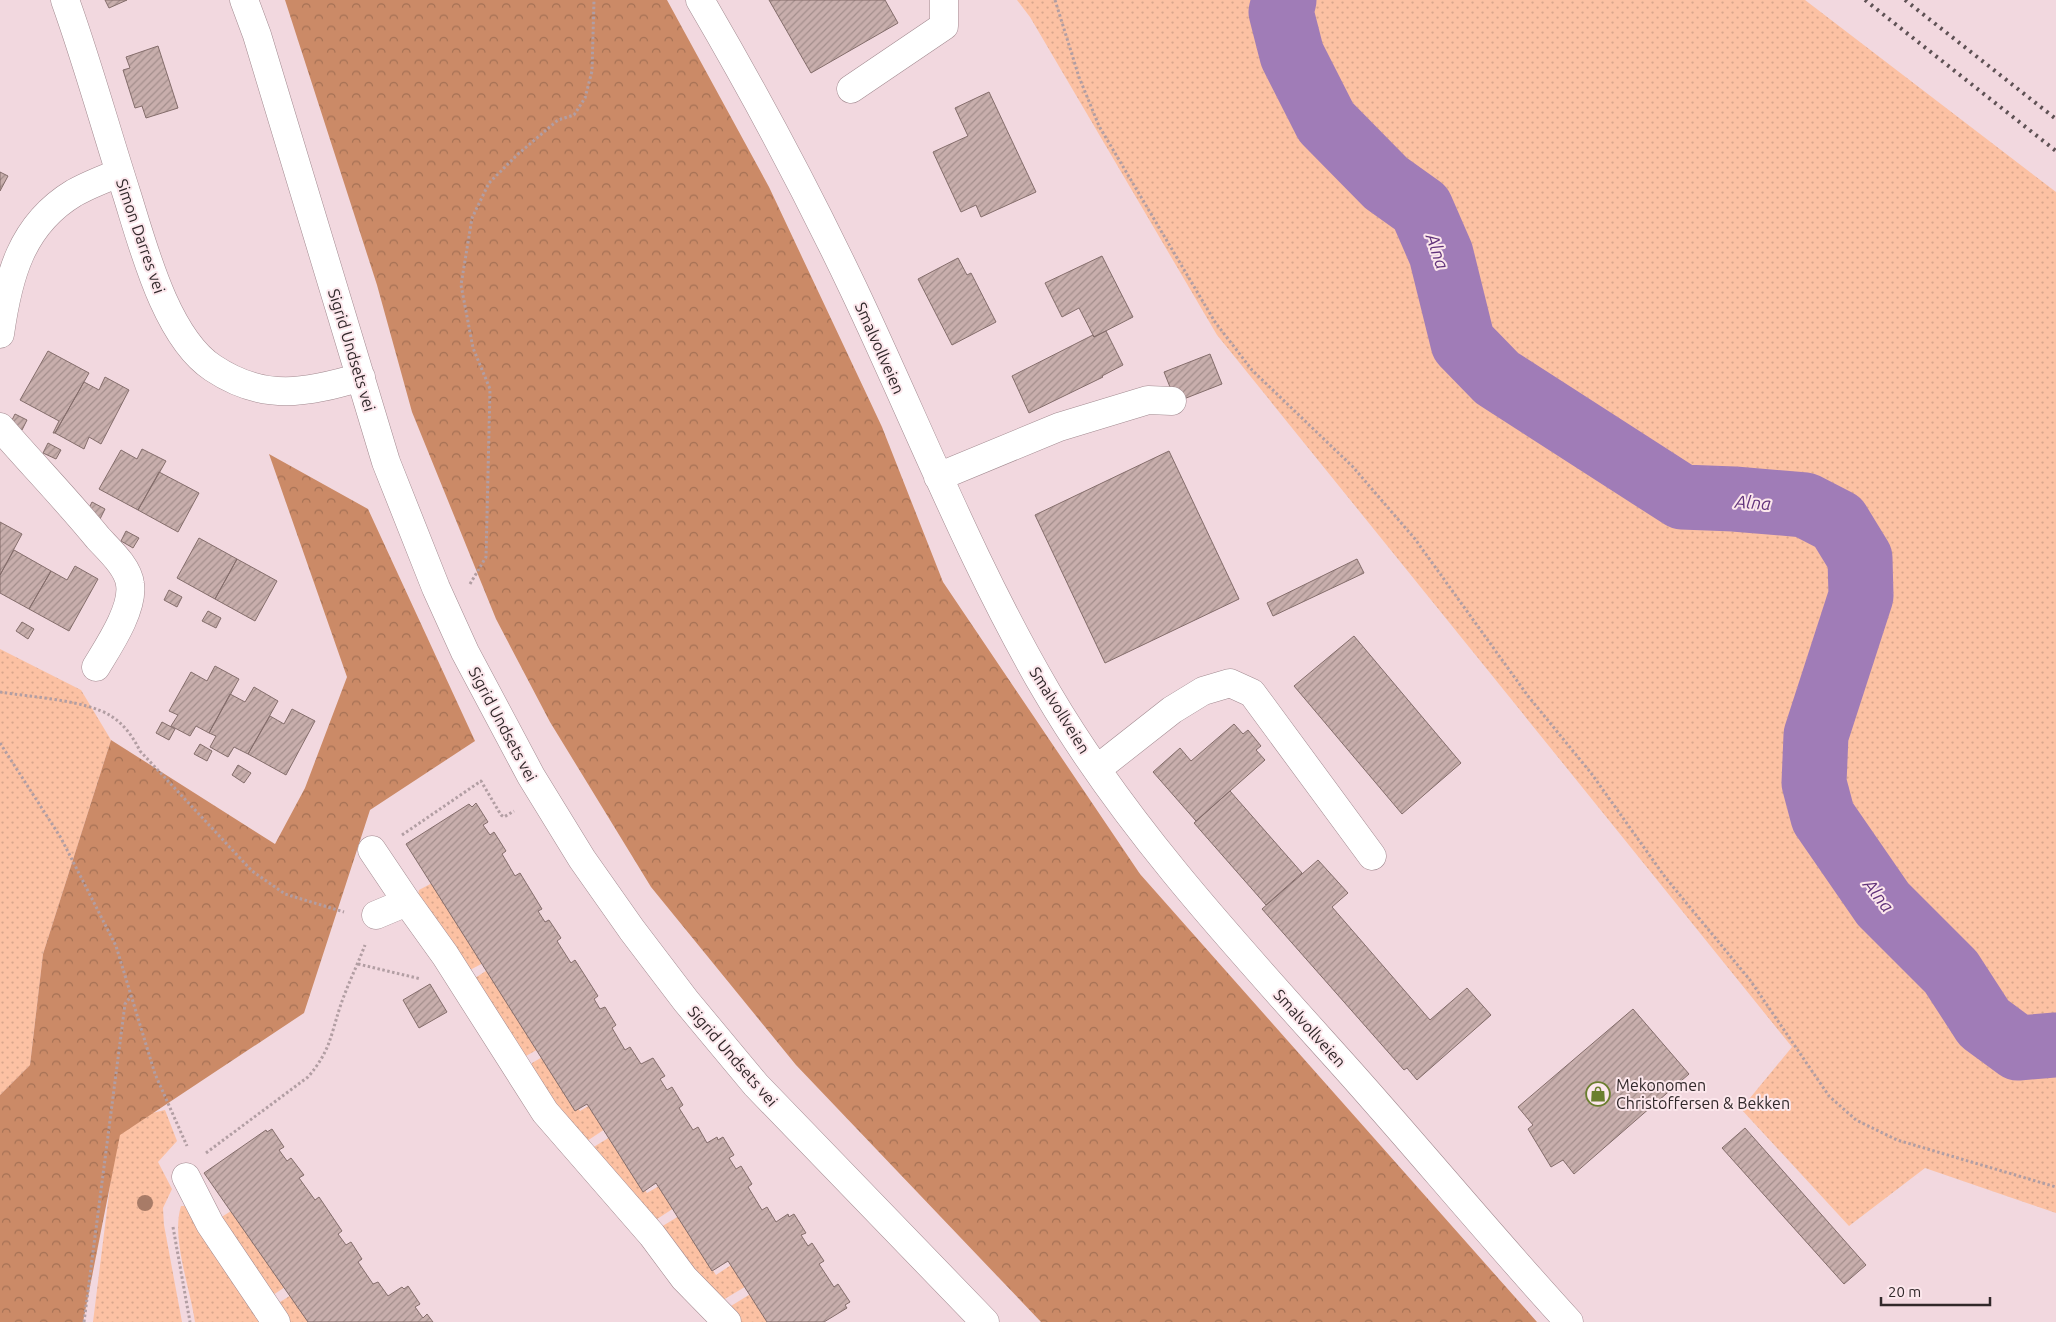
<svg xmlns="http://www.w3.org/2000/svg" width="2056" height="1322" font-family="Ubuntu,sans-serif">
  <defs>
    <pattern id="grass-dots" width="8" height="8" patternUnits="userSpaceOnUse" patternTransform="scale(1.25)"><rect width="8" height="8" fill="#fcc1a3"/><path d="M2 2h.1M6 6h.1" fill="none" stroke="#d8a68c" stroke-width="1.8" stroke-linecap="round"/></pattern>
    <pattern id="forest-crowns" width="20" height="18" patternUnits="userSpaceOnUse" patternTransform="scale(1.25)"><rect width="20" height="18" fill="#cb8a67"/><path d="M2 6a3 3 0 1 1 6 0M12 15a3 3 0 1 1 6 0" fill="none" stroke="#a57155"/></pattern>
    <pattern id="building-hatch" width="6" height="6" patternUnits="userSpaceOnUse" patternTransform="scale(1.25)"><rect width="6" height="6" fill="#c8aeac"/><path d="M-1 1l2-2M0 6l6-6M5 7l2-2" fill="none" stroke="#a38e8c"/></pattern>
  </defs>
  <rect width="100%" height="100%" fill="#f2d8df"/>
  <path fill="url(#grass-dots)" d="M1017,0H1805L2056,192V1213L1925,1168L1849,1226L1741,1109L1792,1047L1217,335L1030,17Z
    M0,649L81,690L111,740L43,954L30,1065L0,1095Z
    M434,882L485,962L470,970L418,895L419,890Z
    M489,969L540,1048L526,1056L522,1055L475,978Z
    M544,1056L580,1111L590,1105L605,1129L587,1141L582,1140L531,1068L532,1063Z
    M165,1110L177,1141L158,1162L172,1189L163,1208L164,1225L182,1322H93L118,1121Z
    M610,1137L647,1193L659,1186L674,1208L654,1221L592,1148Z
    M181,1206H188L263,1322H195C190,1287 171,1238 181,1206Z
    M231,1211L285,1287L270,1297L220,1218Z
    M679,1216L716,1275L734,1263L748,1285L723,1300L718,1299L661,1227Z
    M752,1293L770,1322H739L729,1311L731,1306Z
    M291,1295L310,1322H287L277,1304Z"/>
  <path fill="url(#forest-crowns)" d="M285,0H667L769,187L882,427L943,582L1140,874L1537,1322H1041L796,1065L651,887L550,722L496,619L412,412L377,285Z
    M269,454L368,509L475,741L370,810L304,1013L120,1135L83,1322H0V1095L30,1065L43,954L111,740L275,844L305,788L347,677Z"/>
  <g fill="none" stroke-linecap="round" stroke-linejoin="round">
    <path stroke="#a07cb7" stroke-width="65" d="M1284,0L1281,12L1292,55L1326,122L1386,183L1421,208L1441,254L1463,343L1497,378L1682,497L1734,499L1805,505L1838,522L1860,558L1861,596L1816,735L1814,783L1823,817L1883,904L1951,972L1984,1023L2018,1048L2056,1045"/>
  </g>
  <path fill="url(#building-hatch)" stroke="#846d6b" d="M105,0H127L109,8Z
    M769,0H885L898,23L811,73Z
    M158,46L178,108L146,118L142,106L135,108L123,70L130,68L126,57Z
    M989,92L1036,192L981,217L976,205L961,212L933,152L968,136L955,108Z
    M0,172L8,176L0,191Z
    M1102,256L1133,317L1094,337L1079,308L1062,317L1045,283Z
    M958,258L967,275L971,273L996,322L952,345L918,279Z
    M1106,331L1123,365L1102,376L1103,377L1029,413L1012,376L1093,335L1094,337Z
    M48,351L89,373L55,433H53L59,421L20,400Z
    M1210,354L1222,384L1176,402L1164,372Z
    M105,377L129,390L101,444L89,437L84,449L55,433L84,382L99,390Z
    M15,414L27,420L22,430L10,424Z
    M48,443L61,450L56,459L43,453Z
    M142,449L166,461L138,510L99,489L121,450L137,459Z
    M1169,451L1239,599L1105,663L1035,515Z
    M159,472L199,493L178,532L138,510Z
    M92,502L105,509L100,519L87,512Z
    M0,522L22,534L0,575Z
    M126,531L139,538L133,548L121,541Z
    M199,538L237,559L215,599L177,578Z
    M14,550L51,571L29,609L0,593V575Z
    M237,559L277,581L255,621L215,599Z
    M1357,559L1364,573L1273,616L1267,603Z
    M75,566L98,579L69,631L29,609L51,571L67,580Z
    M169,590L182,597L177,607L164,600Z
    M208,611L221,618L216,628L202,621Z
    M22,622L34,629L28,639L16,631Z
    M1354,636L1461,763L1402,814L1294,686Z
    M215,666L239,679L209,733L196,726L190,736L171,726L178,715L169,711L191,672L207,681Z
    M254,687L278,701L248,754L234,747L228,757L210,747L216,736L209,733L230,694L245,702Z
    M292,709L315,721L286,775L248,754L270,716L284,724Z
    M162,722L175,729L169,740L156,733Z
    M1234,724L1243,734L1248,730L1261,746L1256,750L1265,760L1196,821L1153,772L1180,748L1191,761Z
    M200,744L212,751L207,761L194,754Z
    M238,765L251,773L244,783L232,775Z
    M1230,791L1302,873L1266,905L1194,823Z
    M476,803L488,822L483,825L490,835L494,832L506,851L502,854L515,876L520,873L542,909L538,911L545,922L549,920L561,938L557,941L571,963L575,960L598,996L594,999L600,1009L605,1007L616,1025L612,1028L625,1050L630,1047L641,1064L653,1058L665,1076L660,1079L667,1090L672,1087L683,1105L679,1108L693,1130L698,1127L707,1143L717,1137L718,1140L723,1137L734,1155L729,1158L736,1169L741,1166L752,1184L748,1187L762,1210L767,1207L776,1222L788,1214L789,1217L794,1214L806,1233L801,1235L808,1246L812,1243L824,1261L819,1264L834,1287L838,1284L850,1302L845,1305L847,1308L824,1322H767L728,1261L712,1271L656,1183L643,1192L587,1104L575,1111L406,844L469,804L472,807Z
    M1318,860L1348,893L1332,907L1430,1020L1467,988L1491,1015L1417,1080L1407,1068L1404,1070L1262,909Z
    M430,984L447,1012L419,1028L403,1000Z
    M1633,1009L1689,1074L1574,1174L1563,1160L1551,1167L1528,1129L1533,1125L1518,1107Z
    M1745,1128L1866,1265L1844,1284L1722,1148Z
    M272,1129L284,1147L279,1150L287,1161L291,1158L304,1175L299,1178L315,1200L319,1197L342,1231L338,1234L346,1245L351,1242L362,1259L358,1262L373,1284L378,1282L388,1296L402,1287L404,1289L408,1286L420,1304L415,1307L423,1318L427,1314L433,1322H308L204,1173L266,1130L267,1132Z"/>
  <g fill="none" stroke-linecap="round" stroke-linejoin="round">
    <g stroke="#a28a90" stroke-width="29">
      <path id="minor" d="M65,0C88,64 106,130 127,195C143,246 166,337 213,368C264,402 307,393 361,377
        M244,0L257,35L386,462L436,588L465,652L531,776L582,859L632,930L686,1001L756,1085L985,1322
        M700,0C755,94 807,191 854,290C918,425 972,565 1048,694C1128,830 1242,952 1347,1069C1422,1153 1493,1239 1569,1322
        M851,89L944,26V0
        M0,334C8,277 21,225 74,193C88,185 104,179 119,173
        M0,427C32,464 67,500 98,538C109,550 128,567 130,584C134,609 108,647 96,667
        M938,477L1059,427L1148,400L1172,401
        M1097,769L1172,710L1203,691L1230,683L1252,693L1372,856
        M372,850L407,902
        M376,915L407,902L445,955L545,1112L652,1235L684,1278L727,1322
        M186,1177L210,1224L276,1322"/>
    </g>
    <path stroke="#b29ea3" stroke-width="3" stroke-dasharray="2.5 2.5" stroke-linecap="butt" d="M1055,0L1079,77L1099,126L1215,322L1252,370L1353,467L1415,539L1528,696L1591,773L1665,877L1750,980L1829,1096L1856,1120L1897,1140L2056,1187
      M470,584L486,557L490,389L473,348L461,285L472,218L489,183L517,155L558,120L574,115L585,98L592,71L594,0
      M0,692C30,697 86,700 111,716C125,725 133,737 140,751L252,871L285,894L344,912
      M0,743L61,838L116,946L155,1074L187,1146
      M402,835L481,781L501,815L504,817L514,811
      M358,964L421,979
      M206,1153L308,1077C330,1051 330,1038 340,1007C347,986 357,966 365,945
      M173,1227L190,1322
      M84,1322L125,1004L131,996"/>
    <use href="#minor" stroke="#fff" stroke-width="28"/>
    <path stroke="#5e5154" stroke-width="4" stroke-dasharray="2.5 5" stroke-linecap="butt" d="M1865,0L2056,151
      M1905,0L2056,119"/>
  </g>
  <circle fill="#a87b67" cx="145" cy="1203" r="8"/>
  <defs>
    <g id="shop-ring" transform="scale(1.25)"><circle r="9.5" fill="#fce7ec" stroke="#6b7f2f" stroke-width="1.5"/><path d="M-5-2.5h2.3a2.7 3.5 0 0 1 5.4 0H5L5.5 6h-11ZM-1.5-2.5h3a1.5 2.3 0 0 0-3 0Z" fill="#6b7f2f"/></g>
  </defs>
  <g fill-rule="evenodd">
    <use href="#shop-ring" x="1598" y="1094"/>
  </g>
  <g text-anchor="middle" dominant-baseline="central" stroke-width="4" stroke-linejoin="round" paint-order="stroke">
    <g font-size="16" fill="#31282a" stroke="#fce7ec">
      <text transform="translate(141 236) rotate(71)">Simon Darres vei</text>
      <text transform="translate(880 348) rotate(66)">Smalvollveien</text>
      <text transform="translate(352 350) rotate(73)">Sigrid Undsets vei</text>
      <text transform="translate(1060 710) rotate(58)">Smalvollveien</text>
      <text transform="translate(503 724) rotate(62)">Sigrid Undsets vei</text>
      <text transform="translate(1310 1028) rotate(48)">Smalvollveien</text>
      <text transform="translate(733 1056) rotate(49)">Sigrid Undsets vei</text>
    </g>
    <g font-size="16" fill="#31282a" stroke="#fce7ec" text-anchor="start">
      <text x="1616" y="1085">Mekonomen<tspan x="1616" dy="18">Christoffersen &amp; Bekken</tspan></text>
    </g>
    <g font-size="18" font-style="italic" fill="#61337b" stroke="#fce7ec">
      <text transform="translate(1438 251) rotate(71)">Alna</text>
      <text transform="translate(1753 502) rotate(4)">Alna</text>
      <text transform="translate(1879 895) rotate(52)">Alna</text>
    </g>
  </g>
  <path d="M1881 1297v8h109v-8" fill="none" stroke="#31282a" stroke-width="2.5"/>
  <text x="1888" y="1297" font-size="15" fill="#31282a" stroke="#fce7ec" stroke-width="4" paint-order="stroke">20 m</text>
</svg>
